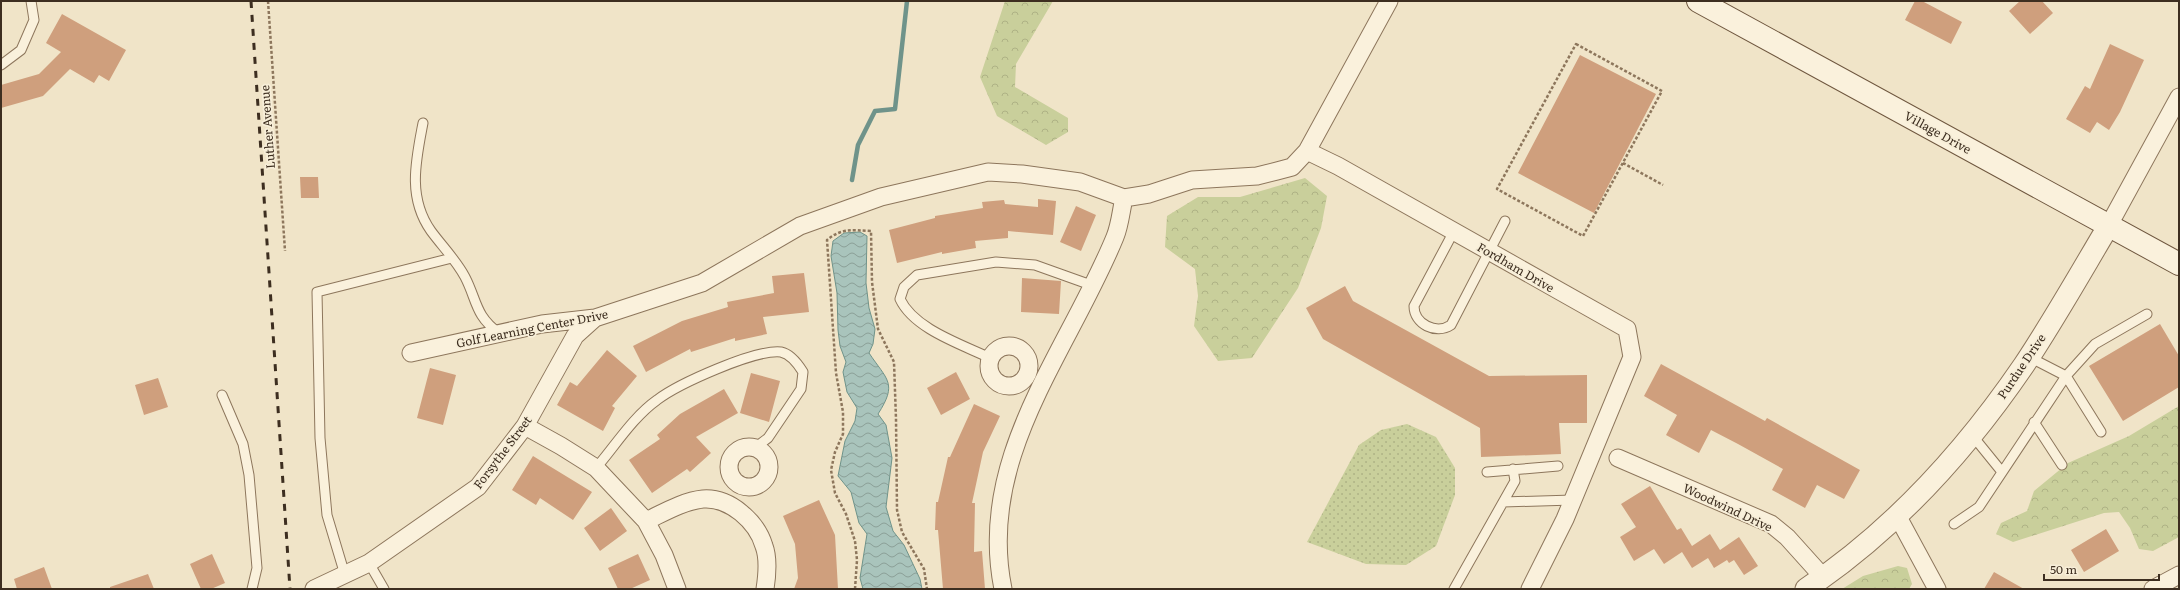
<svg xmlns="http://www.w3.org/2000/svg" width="2180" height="590" font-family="Literata,serif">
  <defs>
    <pattern id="grass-dots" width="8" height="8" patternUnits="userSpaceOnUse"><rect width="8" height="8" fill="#c9cf9b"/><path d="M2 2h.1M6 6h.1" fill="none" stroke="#aeb285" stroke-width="1.8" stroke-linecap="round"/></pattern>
    <pattern id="forest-crowns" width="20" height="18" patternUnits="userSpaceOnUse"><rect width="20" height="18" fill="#c9cf9b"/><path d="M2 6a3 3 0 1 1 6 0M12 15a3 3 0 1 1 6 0" fill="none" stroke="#aeb285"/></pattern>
    <pattern id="water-waves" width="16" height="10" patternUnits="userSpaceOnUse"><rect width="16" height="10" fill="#a9c4bc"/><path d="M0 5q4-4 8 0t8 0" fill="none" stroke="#8ba098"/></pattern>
  </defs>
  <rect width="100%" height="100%" fill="#f0e4c8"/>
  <path fill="url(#grass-dots)" d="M1407,424L1436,437L1455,468V495L1436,546L1406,565L1366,564L1307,542L1359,445L1381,430Z"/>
  <path fill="url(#forest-crowns)" d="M1005,1H1053L1016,64L1015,87L1068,118V132L1046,145L997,116L980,77Z
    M1305,178L1327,196L1321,228L1298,288L1252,358L1218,361L1194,326L1198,296L1195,269L1165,247L1167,216L1198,197H1240Z
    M2179,406V537L2153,551L2139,549L2130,528L2119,512L2104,513L2013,542L1996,534L2001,523L2027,511L2034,491L2068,463L2129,436Z
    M1898,566L1907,568L1912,584L1909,589H1842L1863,576Z"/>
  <path fill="url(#water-waves)" stroke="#6f938a" d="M860,232L867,236L866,283L869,308L875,329L873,344L869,353C887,380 898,383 878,414L886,425L892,458L886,507L893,531L904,545L920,579L922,589H863L860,578L867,534L859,523L851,492L838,476L845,441L855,421L857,408L847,392L843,372L846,362L840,346L838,330L837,293L831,256L833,241L844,233Z"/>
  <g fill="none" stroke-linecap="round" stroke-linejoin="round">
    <path stroke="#6f938a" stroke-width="4.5" d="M852,180L858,145L875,111L895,109L907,1"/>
  </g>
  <path fill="#cf9f7d" d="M1915,1H1922L1962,22L1951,44L1905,20Z
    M2020,1H2042L2053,13L2030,34L2009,11Z
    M62,14L126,50L109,81L99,75L94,83L70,69L43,96L1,108V85L39,74L61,52L46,43Z
    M2110,44L2144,60L2120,112L2109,130L2097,122L2090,133L2066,119L2085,86L2090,89Z
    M1580,55L1656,94L1594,213L1518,173Z
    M300,177H318L319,198H301Z
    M1038,199L1056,201L1053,235L1008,231V238L975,241L976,248L942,254V252L897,263L889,230L935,218V216L983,208L982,202L1004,200L1005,204L1038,207Z
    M1076,206L1096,215L1081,251L1060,242Z
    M804,273L809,312L763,317L767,334L735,341V338L691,352L690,349L646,372L633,346L682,321L728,307L727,302L774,293L772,276Z
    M1022,278L1061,281L1059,314L1021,312Z
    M1345,286L1353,301L1489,376L1587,375V423H1559L1561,454L1481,457L1480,428L1323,339L1306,308Z
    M2160,324L2179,356V387L2123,421L2089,366Z
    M607,350L637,376L612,406L615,408L603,431L557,405L570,382L577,386Z
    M1661,364L1765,421L1767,418L1860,470L1844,499L1817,485L1805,508L1772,490L1783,469L1738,444L1711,430L1699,453L1666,435L1677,415L1644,396Z
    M430,368L456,375L443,425L417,418Z
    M956,372L970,399L941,415L927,388Z
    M751,373L780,381L769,422L740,413Z
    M158,378L168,407L144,415L135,385Z
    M724,389L738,413L696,437L711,453L690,472L687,469L652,493L629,460L660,439L657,435L680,414Z
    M974,404L1000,416L983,452L972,503H975L974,552L982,551L985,589H943L938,530H935L936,502H938L948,457H950Z
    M533,456L592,492L573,520L540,498L536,505L512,490Z
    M1650,486L1677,530L1681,528L1692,546L1710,534L1720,550L1739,537L1758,566L1744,575L1734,560L1729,563L1727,560L1714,568L1708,558L1692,568L1682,552L1664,564L1654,549L1634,561L1620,537L1636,527L1621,504Z
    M819,500L835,535L838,589H794L798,578L795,544L783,516Z
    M611,508L627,531L600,551L584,528Z
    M2106,529L2119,551L2084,572L2071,550Z
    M212,554L225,583L211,589H201L190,564Z
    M638,554L650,580L630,589H618L608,568Z
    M44,567L52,589H17L14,579Z
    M1994,572L2024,589H1984Z
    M148,574L154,589H110V587Z"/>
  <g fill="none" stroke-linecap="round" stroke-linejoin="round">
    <g stroke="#8d765c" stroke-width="11">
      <path id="service" d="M1,65L21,50L34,20L31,1
        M423,123C416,160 407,197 431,231C442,246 456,260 465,277C477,300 475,316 499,333
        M1454,231L1414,306C1414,324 1436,335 1451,325L1505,221
        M2029,357L2066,376L2101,432
        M990,358C961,344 914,329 900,299L904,287L917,275L996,262L1035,265L1091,285
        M222,395L243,444L249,475L257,568L252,589
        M2034,422L2062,465
        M1972,435L2002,472
        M596,468C615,446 633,417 657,400C678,384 755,349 781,352C791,354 798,364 803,372L801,389L768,438L756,447
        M1487,472L1558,466
        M1503,502L1573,500
        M1954,524L1979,507L2066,376L2095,344L2147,314
        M369,563L384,589
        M345,575L327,515L320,438L317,292L452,258
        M1454,589L1515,481L1513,469"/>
    </g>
    <g stroke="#8d765c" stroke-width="19">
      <path id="minor" d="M1307,151L1338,166L1627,329L1632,357L1565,519L1530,589
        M2109,225L2179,97
        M989 366a20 20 0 1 1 40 0a20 20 0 1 1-40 0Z
        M411,353L542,324L595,318L702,283L800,226L881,197L988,172L1022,174L1080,182L1124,198L1149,194L1192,180L1257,176L1277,171L1292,167L1307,151L1389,1
        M525,426L561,446L596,468L646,521L664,555L677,589
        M729 467a20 20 0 1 1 40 0a20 20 0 1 1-40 0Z
        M1618,458L1771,524L1787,537L1823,577
        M1898,517L1937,589
        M646,521C663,513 683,501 703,499C730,497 757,522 764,546C769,559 767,576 765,589
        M314,589L369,563L478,487L525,426L575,336L595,318
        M1003,589C976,457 1068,352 1115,237C1120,225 1121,211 1124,198
        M2153,589L2179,575"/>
    </g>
    <g stroke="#8d765c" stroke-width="23">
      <path id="tertiary" d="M1806,589C1894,530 1964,453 2024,365C2054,320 2081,272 2109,225"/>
    </g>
    <g stroke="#6f573f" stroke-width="24">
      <path id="secondary" d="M1698,1L2179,264"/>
    </g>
    <path stroke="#8d765c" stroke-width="2.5" stroke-dasharray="3 2" stroke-linecap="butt" d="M268,1L285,251
      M1576,44L1662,91L1583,236L1497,189Z
      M1623,163L1663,185
      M855,589L857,560L855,541L846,514L835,493L831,470L835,452L843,434V412L836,373L827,240C841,228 853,230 871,231L872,282L878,329L894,362L896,419L897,510L902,532L924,569L927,589"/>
    <use href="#service" stroke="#faf1dc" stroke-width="9"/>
    <use href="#minor" stroke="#faf1dc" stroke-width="17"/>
    <use href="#tertiary" stroke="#faf1dc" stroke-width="21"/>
    <use href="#secondary" stroke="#faf1dc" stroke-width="22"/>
    <path stroke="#3d2e20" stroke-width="3" stroke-dasharray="7 7" stroke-linecap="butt" d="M251,1L290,589"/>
  </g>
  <g text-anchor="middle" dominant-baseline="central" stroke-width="3.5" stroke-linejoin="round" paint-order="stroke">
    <g font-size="12" fill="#3d2e20" stroke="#f7eed8">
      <text transform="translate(267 127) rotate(-94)">Luther Avenue</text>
      <text transform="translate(1938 132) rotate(29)">Village Drive</text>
      <text transform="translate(1516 267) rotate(30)">Fordham Drive</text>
      <text transform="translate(532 328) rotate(-11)">Golf Learning Center Drive</text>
      <text transform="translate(2021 366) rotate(-56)">Purdue Drive</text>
      <text transform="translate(502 452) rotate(-53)">Forsythe Street</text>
      <text transform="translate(1728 507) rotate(25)">Woodwind Drive</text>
    </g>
  </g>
  <rect width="2180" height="590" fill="none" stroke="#3d2e20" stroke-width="4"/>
  <path d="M2044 574v6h115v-6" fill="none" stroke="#3d2e20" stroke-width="2"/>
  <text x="2050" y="574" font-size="12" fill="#3d2e20" stroke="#f7eed8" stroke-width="3" paint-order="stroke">50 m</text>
</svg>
